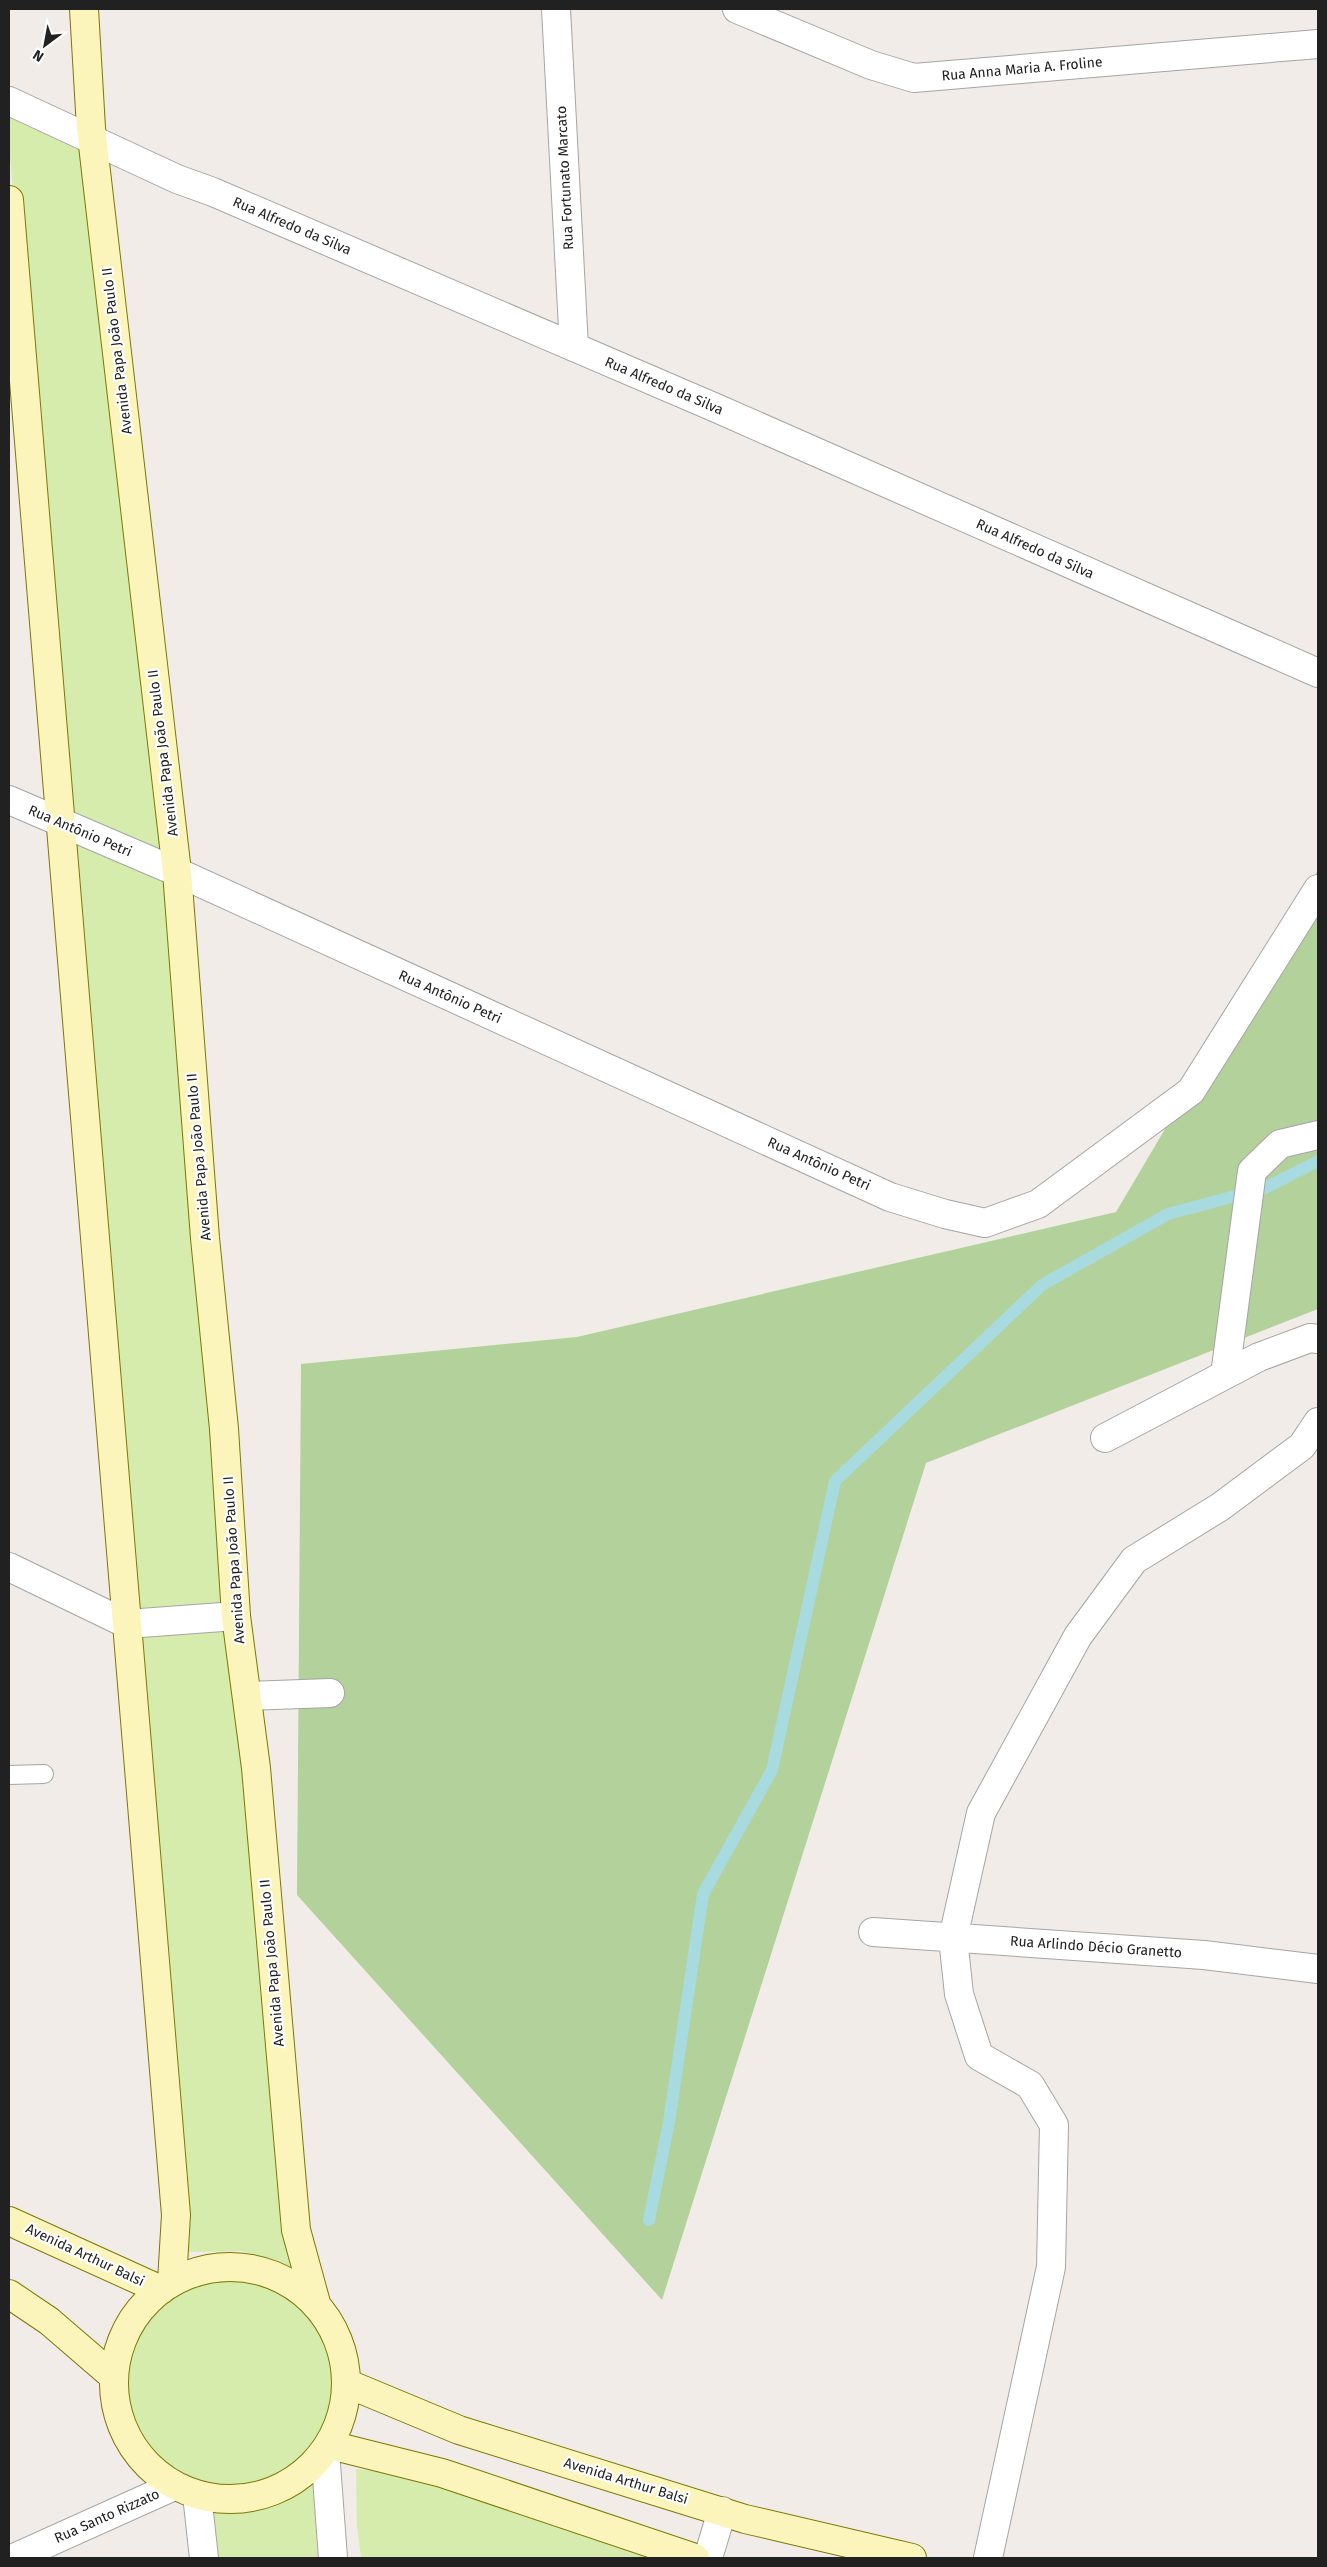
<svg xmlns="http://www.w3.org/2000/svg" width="1327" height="2567" font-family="'Fira Sans',sans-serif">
  <rect width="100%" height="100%" fill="#f1ece7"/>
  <path fill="#d5ecac" d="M9,99L88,132L171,866L66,821L9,145Z
    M66,832L173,875L233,1612L132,1620Z
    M232,1619L297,2270L242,2251L187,2252L132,1629Z
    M124 2386a106 106 0 1 1 212 0a106 106 0 1 1-212 0Z
    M356,2469L441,2477L682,2558H361L357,2526Z
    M316,2475L329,2558H218L205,2503C244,2509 283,2497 316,2475Z"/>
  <path fill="#b3d19b" d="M1318,870V1309L926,1463L662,2300L297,1895L301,1364L577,1337L1116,1212Z"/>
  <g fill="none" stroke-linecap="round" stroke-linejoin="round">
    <path stroke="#a7dbdf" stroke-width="12" d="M649,2220L669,2122L703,1894L772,1770L835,1481L1042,1285L1168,1214L1265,1188L1318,1161"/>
    <g stroke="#a5a5a5" stroke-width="20">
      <path id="service" d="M9,1775L44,1774"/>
    </g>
    <g stroke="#a5a5a5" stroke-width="30">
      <path id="minor" d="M556,9L574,347
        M737,9L871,65L914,78L1318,44
        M9,101L177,179L213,192L716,408L1318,673
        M9,800L177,872L890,1197L945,1214L985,1223L1038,1204L1191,1091L1318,889
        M1225,1375L1252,1171L1280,1144L1318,1135
        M1105,1438L1259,1357L1310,1338L1318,1339
        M9,1567L127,1624L236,1616
        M247,1696L330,1693
        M873,1932L1204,1955L1318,1969
        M14,2558L174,2486
        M708,2558L722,2511
        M988,2558L1051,2267L1054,2125L1030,2085L979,2056L959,1994L953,1938L981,1813L1078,1636L1134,1560L1220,1507L1302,1446L1318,1422"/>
    </g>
    <g stroke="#a5a5a5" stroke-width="30">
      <path id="tertiary" d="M325,2451L333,2558
        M197,2495L204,2558"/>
    </g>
    <g stroke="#7d7802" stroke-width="30">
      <path id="secondary" d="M84,9L91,128L177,872L205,1238L224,1429L236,1616L256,1768L296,2230L316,2303
        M9,200L176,2215L172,2281
        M9,2221L161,2290
        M114 2383a116 116 0 1 1 232 0a116 116 0 1 1-232 0Z
        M9,2294L49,2321L114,2377
        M346,2383L459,2430L745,2519L912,2558
        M330,2445L442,2473L695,2558"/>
    </g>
    <use href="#service" stroke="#fff" stroke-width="18"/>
    <use href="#minor" stroke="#fff" stroke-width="28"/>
    <use href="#tertiary" stroke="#fff" stroke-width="28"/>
    <use href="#secondary" stroke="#fbf5bb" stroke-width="28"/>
  </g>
  <g text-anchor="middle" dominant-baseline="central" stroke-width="4.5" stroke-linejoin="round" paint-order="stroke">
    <g font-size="14" fill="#212121" stroke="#fff">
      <text transform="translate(1022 69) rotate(-5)">Rua Anna Maria A. Froline</text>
      <text transform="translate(565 178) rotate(-93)">Rua Fortunato Marcato</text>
      <text transform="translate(292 226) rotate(23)">Rua Alfredo da Silva</text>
      <text transform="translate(117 351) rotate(-97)">Avenida Papa João Paulo II</text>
      <text transform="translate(664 386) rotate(23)">Rua Alfredo da Silva</text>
      <text transform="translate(1035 549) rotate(24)">Rua Alfredo da Silva</text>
      <text transform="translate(163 753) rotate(-97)">Avenida Papa João Paulo II</text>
      <text transform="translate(80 831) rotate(23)">Rua Antônio Petri</text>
      <text transform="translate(450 997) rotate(24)">Rua Antônio Petri</text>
      <text transform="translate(199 1157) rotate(-95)">Avenida Papa João Paulo II</text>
      <text transform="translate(819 1164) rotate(24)">Rua Antônio Petri</text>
      <text transform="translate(234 1560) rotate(-94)">Avenida Papa João Paulo II</text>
      <text transform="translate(1096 1947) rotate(4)">Rua Arlindo Décio Granetto</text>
      <text transform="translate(272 1963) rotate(-95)">Avenida Papa João Paulo II</text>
      <text transform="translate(85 2255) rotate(25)">Avenida Arthur Balsi</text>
      <text transform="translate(626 2481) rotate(17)">Avenida Arthur Balsi</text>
      <text transform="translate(107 2516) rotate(-24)">Rua Santo Rizzato</text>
    </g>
  </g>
  <rect width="1327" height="2567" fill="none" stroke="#212121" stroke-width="20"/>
  <g transform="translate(45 45) rotate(212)" stroke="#ffffff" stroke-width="4" paint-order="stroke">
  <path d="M0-4L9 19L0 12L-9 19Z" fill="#212121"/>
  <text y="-8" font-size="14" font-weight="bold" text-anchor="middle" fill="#212121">N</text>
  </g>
</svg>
